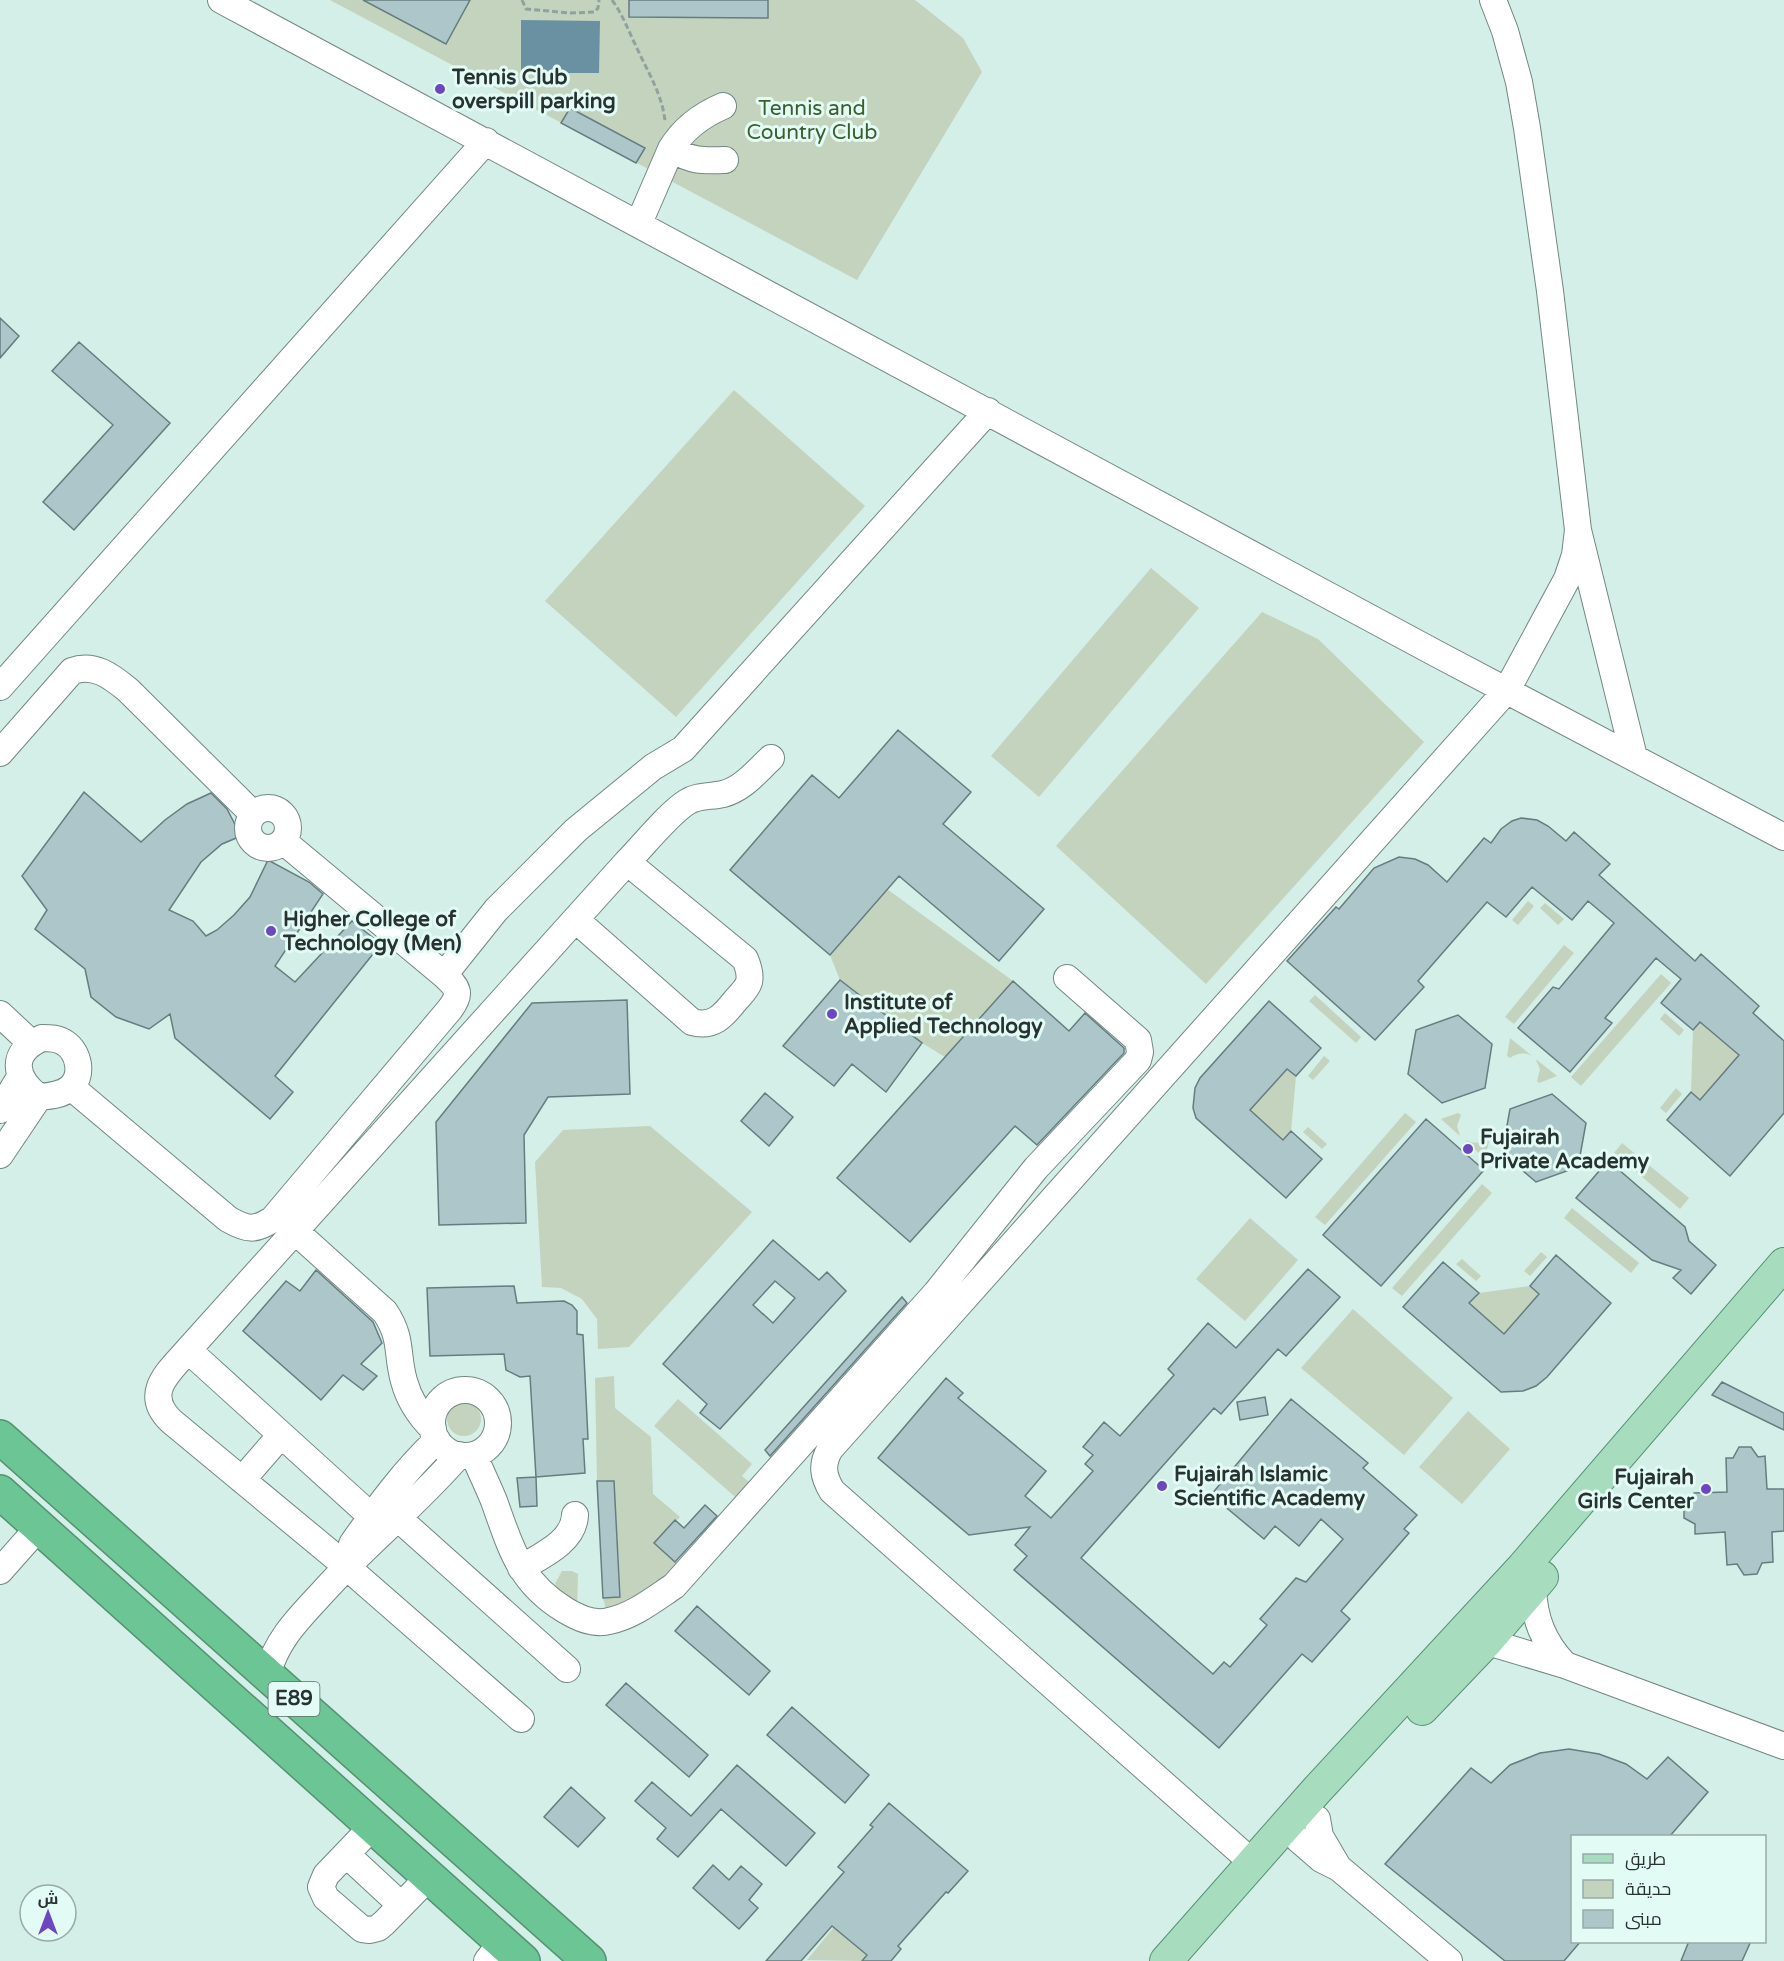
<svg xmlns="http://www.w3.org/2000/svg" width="1784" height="1961" font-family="'Varela Round',Cairo,sans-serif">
  <rect width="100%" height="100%" fill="#d4eee8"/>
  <path fill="#c4d3bd" d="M330,0H915L963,38L982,72L857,280Z
    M734,390L865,506L676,717L545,601Z
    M1151,568L1199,608L1039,797L991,756Z
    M1262,612L1318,639L1424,742L1206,984L1056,846Z
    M887,889L1013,981L945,1057L922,1043L840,980L830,955Z
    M1528,901L1534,906L1518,925L1512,920Z
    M1545,903L1564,919L1558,925L1540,908Z
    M1564,945L1574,953L1514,1024L1505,1017Z
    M1661,974L1671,983L1581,1086L1571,1077Z
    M1315,995L1361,1037L1356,1043L1309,1001Z
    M1665,1013L1684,1030L1679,1036L1660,1019Z
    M1700,1022L1739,1055L1700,1100L1691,1092L1693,1030Z
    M1510,1038L1532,1056C1524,1052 1517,1053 1510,1058L1507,1056Z
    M1324,1056L1330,1061L1313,1080L1308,1076Z
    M1536,1060H1537L1557,1076L1539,1083L1537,1081L1540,1069Z
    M1287,1069L1296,1076L1291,1131L1283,1140L1250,1110Z
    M1676,1088L1682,1094L1666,1113L1660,1108Z
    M1405,1113L1416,1122L1325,1225L1315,1217Z
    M1458,1113L1461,1115L1457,1126L1460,1136L1441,1119Z
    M650,1126L752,1212L629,1347L598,1349L597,1319L582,1299L561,1288L542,1287L535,1162L563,1130Z
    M1308,1127L1327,1144L1322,1149L1303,1132Z
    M1487,1138L1489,1141L1485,1159L1465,1140C1473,1144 1480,1144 1487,1138Z
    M1622,1143L1689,1198L1680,1209L1614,1153Z
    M1482,1184L1492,1193L1402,1296L1392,1288Z
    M1572,1208L1639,1263L1631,1273L1564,1218Z
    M1250,1218L1298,1260L1245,1321L1196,1279Z
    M1541,1252L1547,1257L1530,1276L1524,1271Z
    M1462,1259L1481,1276L1476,1281L1456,1264Z
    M1530,1286L1539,1294L1504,1334L1469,1303L1479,1293Z
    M1353,1309L1453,1398L1404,1455L1301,1368Z
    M614,1376L615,1408L651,1437L653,1494L680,1517L655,1543L683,1569L628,1610L610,1618L569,1607L559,1597L555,1584L562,1571H572L578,1574L577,1609H606L603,1598L621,1597L614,1481H597L595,1378Z
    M678,1399L752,1464L742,1476L754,1486L741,1502L654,1426Z
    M447 1419a17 17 0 1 1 34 0a17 17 0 1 1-34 0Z
    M1468,1411L1510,1449L1462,1504L1419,1467Z
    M834,1927L867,1955L862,1961L807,1960Z"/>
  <path fill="#6a91a2" d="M521,20L600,21L599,73H521Z"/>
  <path fill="#adc6c9" stroke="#657d7f" stroke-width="1.5" fill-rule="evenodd" d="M363,0H470L446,44Z
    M629,0H768V18L629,17Z
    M570,108L645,148L636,163L561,123Z
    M0,318L19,336L0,358Z
    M79,342L170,423L74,530L43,502L113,425L52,371Z
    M898,730L971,792L943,824L1044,909L999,961L899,876L830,955L730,870L812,775L839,798Z
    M84,792L141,842L165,820L187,804L211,793L227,809L241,836L222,844L201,862L169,910L193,921L206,936L217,930L234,915L250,897L268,860L309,882L323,894L275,966L295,982L352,921L381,944L275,1076L293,1092L270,1119L175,1038L170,1014L149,1029L116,1017L91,997L85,969L35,929L47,910L22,876Z
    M1521,818L1537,820L1548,826L1566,841L1574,832L1610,864L1599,875L1695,961L1701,954L1759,1006L1753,1013L1784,1041V1113L1730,1176L1667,1120L1691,1092L1700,1100L1739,1055L1700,1022L1693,1030L1661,1003L1681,979L1656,958L1605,1018L1612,1023L1570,1072L1518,1028L1553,987L1559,989L1614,923L1588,901L1572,920L1532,887L1506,917L1487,902L1418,981L1424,987L1375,1040L1287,961L1336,907L1339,909L1374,868L1399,857L1415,859L1428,865L1447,882L1484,838L1491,843L1501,829L1512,821Z
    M840,980L922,1043L886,1092L852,1064L834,1086L783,1046Z
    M1013,981L1069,1031L1085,1013L1124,1048V1053L1037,1145L1015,1126L910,1242L837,1178Z
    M627,1000L630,1094L548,1097L524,1135L526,1223L439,1225L436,1122L532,1003Z
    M1269,1001L1321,1048L1296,1076L1287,1069L1250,1110L1283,1140L1291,1131L1322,1159L1286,1198L1196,1118L1193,1108L1195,1088L1200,1078Z
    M1458,1015L1492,1044L1485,1088L1442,1103L1408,1074L1416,1030Z
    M765,1093L793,1117L769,1146L741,1121Z
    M1552,1094L1586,1123L1578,1167L1536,1182L1502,1153L1510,1109Z
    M1426,1119L1484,1170L1381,1286L1323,1235Z
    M1606,1163H1611L1685,1227L1689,1241L1716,1265L1691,1294L1673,1278L1681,1270L1652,1260L1576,1198Z
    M773,1240L819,1280L827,1272L846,1291L720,1429L700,1413L707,1404L663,1364ZM775,1281L795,1298L773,1323L753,1305Z
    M1556,1255L1611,1303L1547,1377L1536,1386L1523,1391L1501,1392L1403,1307L1443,1262L1479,1293L1469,1303L1504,1334L1539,1294L1530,1286Z
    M1308,1269L1340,1297L1286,1356L1278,1349L1221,1414L1214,1408L1081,1558L1213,1674L1224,1662L1230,1667L1267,1625L1260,1619L1296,1578L1306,1582L1343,1539L1321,1519L1299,1546L1275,1526L1264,1539L1211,1495L1291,1399L1368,1463L1363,1468L1417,1515L1404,1529L1409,1533L1341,1611L1350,1619L1312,1662L1302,1654L1219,1748L1014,1570L1027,1556L1015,1545L1030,1527L969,1535L878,1458L946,1378L963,1393L958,1398L1046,1471L1025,1496L1051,1518L1093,1471L1085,1464L1093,1455L1083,1447L1104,1422L1120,1436L1174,1375L1168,1369L1208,1323L1236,1348Z
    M316,1270L373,1322L382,1343L361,1364L377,1376L363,1390L343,1375L321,1400L243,1331L286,1281L300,1291Z
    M514,1286L517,1303L564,1301L572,1305L577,1311V1334L583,1335L588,1439H583L585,1473L536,1477L530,1376L520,1377L506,1370L504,1354L430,1356L427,1288Z
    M902,1297L907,1303L770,1456L765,1450Z
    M1722,1382L1784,1413V1430L1712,1395Z
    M1265,1397L1268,1415L1240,1420L1237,1402Z
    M1739,1447H1751L1758,1457L1765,1456L1767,1489H1784V1531L1772,1532L1773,1562L1762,1563L1757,1574L1744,1575L1737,1564L1727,1565L1725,1532L1695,1534V1524L1684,1518V1505L1694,1499V1493L1727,1492L1726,1458H1733Z
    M536,1477L537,1506L520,1507L517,1478Z
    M597,1481H614L620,1597L603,1598Z
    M705,1505L717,1516L675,1562L654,1543L675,1520L684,1528Z
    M697,1606L770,1671L749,1695L675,1631Z
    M626,1683L708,1755L689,1777L606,1705Z
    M792,1707L869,1775L845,1803L767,1735Z
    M1569,1749L1599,1754L1626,1764L1647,1779L1668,1757L1708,1792L1670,1836H1572V1941H1581L1564,1961H1505L1385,1864L1471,1768L1491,1783L1510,1765L1540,1753Z
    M737,1765L815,1833L786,1866L721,1809L678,1857L657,1839L666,1828L635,1801L652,1782L691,1816Z
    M571,1787L605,1818L578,1847L544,1817Z
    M889,1803L968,1871L948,1893L946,1892L898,1946L901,1949L891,1961H862L867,1955L832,1926L801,1961H766L844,1872L838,1867L873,1827L870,1825Z
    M713,1865L729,1880L741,1866L762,1884L749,1900L758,1908L739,1929L693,1888Z
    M1689,1941H1751L1742,1961H1681Z"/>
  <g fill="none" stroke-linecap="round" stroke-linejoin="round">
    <g stroke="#728883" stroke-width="28">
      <path id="minor" d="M221,0L1439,655L1784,837
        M1493,0L1505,31L1519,82L1527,128L1550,291L1578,530L1634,757
        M671,149C692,161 701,161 725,160
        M639,223L671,149C683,129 702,115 723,106
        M0,687L486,141
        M0,753L72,671C94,663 111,676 128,690L253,814
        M248 828a20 20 0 1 1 40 0a20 20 0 1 1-40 0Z
        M576,920L692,1022C713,1028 723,1016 735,1001C740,995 747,989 749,982C751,974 748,966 745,959L627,862
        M444,975L496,910L576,830L653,767L683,749L988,411
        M0,1014L31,1043
        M42,1038C50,1038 58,1038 65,1043C79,1052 84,1076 70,1088C62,1095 50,1096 39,1097C14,1078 9,1053 42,1038Z
        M71,1087L228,1219C247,1230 255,1231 273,1219L450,1009C462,993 458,988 444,975L283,841
        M0,1110L20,1077
        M0,1155L39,1097
        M295,1231L385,1312C403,1339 396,1353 404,1381C409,1400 419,1415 433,1429
        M188,1350L372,1517
        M432 1423a33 33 0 1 1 66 0a33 33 0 1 1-66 0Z
        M474,1455C480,1470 488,1486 494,1501C511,1548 519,1582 565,1610C578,1618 594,1625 609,1621C633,1616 653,1600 674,1586L936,1293L1036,1168L1138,1060L1140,1052L1138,1040L1067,978
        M242,1480L281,1435
        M398,1518L567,1669
        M352,1544C378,1507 404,1471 437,1440
        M521,1568C541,1556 574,1542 575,1515
        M0,1571L39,1527
        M1533,1588C1534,1618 1543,1642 1565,1665
        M1471,1637L1565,1665L1784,1746
        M267,1675C277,1639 298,1619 323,1592C366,1544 417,1504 459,1455
        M521,1719L340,1561L171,1421C142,1393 169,1372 188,1350L627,862C643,846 668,814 687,802C698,795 710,797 723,794C743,789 757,771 771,758
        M1317,1819L1320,1836L1337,1865
        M373,1826L326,1875L321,1887L326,1898L362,1929L370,1930L378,1928L384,1923L429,1877
        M1299,1840L1321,1859L1339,1868L1449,1961
        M346,1854L401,1905
        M1253,1863L832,1491C823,1476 821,1465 830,1449L1507,690L1567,579L1575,555L1578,530
        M487,1961L502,1942"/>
    </g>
    <g stroke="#549271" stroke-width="34">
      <path id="major" d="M1422,1709L1486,1642L1542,1577
        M1166,1961L1316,1791L1523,1567L1784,1264"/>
    </g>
    <g stroke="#549271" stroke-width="36">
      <path id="highway" d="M0,1437L589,1961
        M0,1492L523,1961"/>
    </g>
    <path stroke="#8fa39e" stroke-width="3" stroke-dasharray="6 3" stroke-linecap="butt" d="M522,0L526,9L570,13L595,12L598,8L599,0
      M612,0C623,15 628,30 636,46C647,71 662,93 665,121"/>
    <use href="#minor" stroke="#fff" stroke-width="26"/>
    <use href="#major" stroke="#a7dcbf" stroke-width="32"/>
    <use href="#highway" stroke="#6cc594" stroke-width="33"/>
  </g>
  <g fill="#6d47c0" stroke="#e2fbf5" stroke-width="2">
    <circle cx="440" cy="89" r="6"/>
    <circle cx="271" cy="931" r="6"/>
    <circle cx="832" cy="1014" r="6"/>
    <circle cx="1468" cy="1149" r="6"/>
    <circle cx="1162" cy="1486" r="6"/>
    <circle cx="1706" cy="1489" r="6"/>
  </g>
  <g text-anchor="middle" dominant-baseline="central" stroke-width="6" stroke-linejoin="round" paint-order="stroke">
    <rect fill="#e2fbf5" stroke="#606e6b" stroke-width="1.5" x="268.5" y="1682" width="51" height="34" rx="4.5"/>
    <g font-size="20" font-weight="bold" fill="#283230">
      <text x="294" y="1699">E89</text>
    </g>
    <g font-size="21" font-weight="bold" fill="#283230" stroke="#e2fbf5" text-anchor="start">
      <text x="452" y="77">Tennis Club<tspan x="452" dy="24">overspill parking</tspan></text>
      <text x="283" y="919">Higher College of<tspan x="283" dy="24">Technology (Men)</tspan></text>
      <text x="844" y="1002">Institute of<tspan x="844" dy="24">Applied Technology</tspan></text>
      <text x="1480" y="1137">Fujairah<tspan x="1480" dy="24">Private Academy</tspan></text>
      <text x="1174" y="1474">Fujairah Islamic<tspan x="1174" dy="24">Scientific Academy</tspan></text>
      <text x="1694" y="1477" text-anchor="end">Fujairah<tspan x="1694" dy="24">Girls Center</tspan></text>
    </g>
    <g font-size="21" fill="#3e5d2e" stroke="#e2fbf5">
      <text x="812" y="108">Tennis and<tspan x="812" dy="24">Country Club</tspan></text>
    </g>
  </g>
  <rect x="1571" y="1835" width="195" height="108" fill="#e2fbf5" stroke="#98aba6" stroke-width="1.5"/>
  <rect x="1583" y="1854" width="30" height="9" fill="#a7dcbf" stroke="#98aba6" stroke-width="1.5"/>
  <text x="1625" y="1865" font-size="18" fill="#283230">طريق</text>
  <rect x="1583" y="1880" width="30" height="18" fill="#c4d3bd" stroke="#98aba6" stroke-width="1.5"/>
  <text x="1625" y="1895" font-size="18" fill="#283230">حديقة</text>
  <rect x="1583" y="1910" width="30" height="18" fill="#adc6c9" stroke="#98aba6" stroke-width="1.5"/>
  <text x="1625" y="1925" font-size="18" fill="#283230">مبنى</text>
  <g transform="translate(48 1913)"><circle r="28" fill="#e2fbf5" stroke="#98aba6" stroke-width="1.5"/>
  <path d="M0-4.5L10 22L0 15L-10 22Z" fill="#6d47c0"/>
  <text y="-9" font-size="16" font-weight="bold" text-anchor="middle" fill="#283230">ش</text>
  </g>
</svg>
